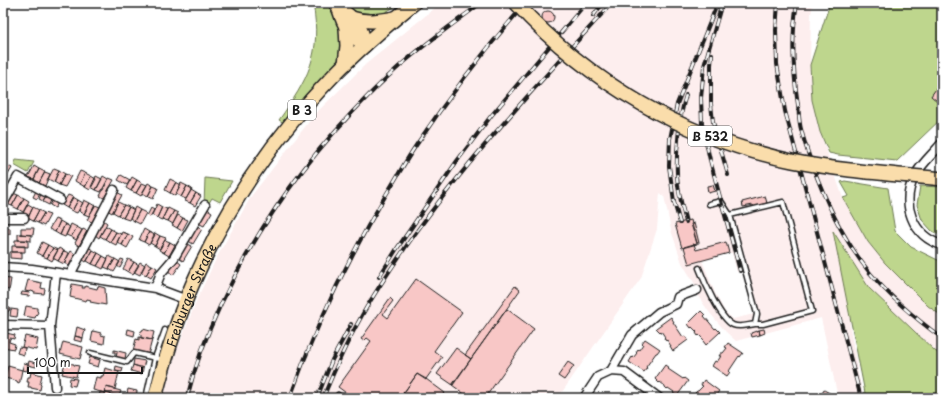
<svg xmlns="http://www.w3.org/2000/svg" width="945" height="401" font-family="'Playpen Sans',sans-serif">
  <rect width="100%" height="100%" fill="#fff"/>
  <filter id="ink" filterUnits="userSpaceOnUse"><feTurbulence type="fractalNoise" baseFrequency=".025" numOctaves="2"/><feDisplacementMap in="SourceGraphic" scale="8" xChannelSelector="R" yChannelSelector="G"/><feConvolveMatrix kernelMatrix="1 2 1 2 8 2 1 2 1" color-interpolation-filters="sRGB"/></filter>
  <g filter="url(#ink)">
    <path fill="#fdeeee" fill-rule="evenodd" d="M441,3H813L811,14L810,65L812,100L820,132L843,198L868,242L885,263L928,306L942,316V358L849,274L850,327L858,373L864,398H838L821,318L736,341L726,332L709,312L698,296L696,286L682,263L671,230L664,196L660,193L657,229L641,278L558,398H163L175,355L197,299L217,257L252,195L315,114L366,64ZM729,253H732L737,272L743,271L754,312V314L733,319L725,312L715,293L702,260Z"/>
    <path fill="#bed68d" stroke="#6d7954" d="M313,3H329L342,35L341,56L336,63L304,98L284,123L279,120C308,79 322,55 313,3Z
      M345,3H401L384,13L376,17L357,14L349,9Z
      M830,3H942V118L897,161L838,155L829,153L820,132L812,100L810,65Z
      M16,160L34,162L28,173L14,165Z
      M205,178L232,181L220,202L212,198L207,206L204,205Z
      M845,181L888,188L895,231L911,247L942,262V316L928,306L885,263L868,242L843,198L849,196L841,182Z
      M920,186L942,187V236L932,231L922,220L917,205Z
      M833,231L869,288L935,351L942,355V398H866Z"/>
    <path fill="#f8c7c6" stroke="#1c1c1c" d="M542 17a6 6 0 1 1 12 0a6 6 0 1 1-12 0Z
      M940,83L942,85V92L941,94H942L937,101L931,96Z
      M3,163L12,168L9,173L3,170Z
      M34,166L39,169L34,179L28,177Z
      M54,168L59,170L54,182L48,179Z
      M39,169L45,172L39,183L34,179Z
      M3,170L9,173L6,178L3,176Z
      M59,170L65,174L59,185L54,182Z
      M80,171L85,173L80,184L75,181Z
      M45,172L50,174L45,186L39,183Z
      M85,173L91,176L85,187L80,184Z
      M65,174L71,176L65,187L59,185Z
      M121,175L130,180L127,185L118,180Z
      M91,176L96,179L90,190L85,187Z
      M96,176L102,179L96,190L91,187Z
      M103,176L108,179L101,192L96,190Z
      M132,177L137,180L131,191L126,188Z
      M109,178L114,180L104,198L100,196Z
      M170,179L176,182L170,193L165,190Z
      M137,180L142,183L136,193L131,191Z
      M176,182L181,185L175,196L170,193Z
      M142,183L147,185L141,196L136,193Z
      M148,183L153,186L148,196L142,193Z
      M181,183L187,186L181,197L176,194Z
      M713,185L715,191L708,193L707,186Z
      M153,186L158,188L153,199L148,196Z
      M187,186L192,189L186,199L181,197Z
      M191,190L196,193L190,203L185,201Z
      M36,191L40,194L37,199L33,197Z
      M117,192L122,195L112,213L107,210Z
      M13,193L18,195L12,206L7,204Z
      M196,193L201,196L195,206L190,203Z
      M41,194L46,197L43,201L39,199Z
      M18,195L24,198L18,209L12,206Z
      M68,195L73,197L67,208L62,205Z
      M765,196L767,203L754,207L753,205L743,207L742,202Z
      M46,197L51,200L49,205L43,202Z
      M73,197L78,200L72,211L67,208Z
      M24,198L29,201L23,212L18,209Z
      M53,200L58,203L55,208L50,205Z
      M78,200L83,203L77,213L72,211Z
      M84,200L90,203L84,214L79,211Z
      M118,202L124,205L118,215L113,212Z
      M90,203L95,206L89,216L84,214Z
      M28,204L33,207L28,218L22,215Z
      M157,204L162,207L157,218L152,215Z
      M95,205L100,207L92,222L87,220Z
      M124,205L129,207L123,218L118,215Z
      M33,207L39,210L33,221L28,218Z
      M129,207L134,210L129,220L123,218Z
      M135,207L140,210L134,221L130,218Z
      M162,207L167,209L162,220L157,218Z
      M151,208L154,210L150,217L147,216Z
      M168,208L174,211L168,221L162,219Z
      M206,208L212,212L204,226L198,223Z
      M39,210L44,213L38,223L33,221Z
      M140,210L146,213L140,224L134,221Z
      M174,211L178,213L173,224L168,221Z
      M44,213L50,215L44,226L38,223Z
      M178,215L183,218L177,228L172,225Z
      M183,218L188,220L182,231L177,228Z
      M55,219L60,221L55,232L49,229Z
      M103,220L107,223L99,238L95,235Z
      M691,220L697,244L682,248L675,224Z
      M60,221L65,224L60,235L55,232Z
      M694,223L699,243H697L691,224Z
      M65,224L70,227L65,237L60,235Z
      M71,224L77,227L71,237L66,235Z
      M196,225L202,229L193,244L187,240Z
      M106,226L111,229L105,239L100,236Z
      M77,227L82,230L76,240L71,237Z
      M3,228H10V234H3Z
      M21,228H34L33,235L21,234Z
      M83,229L87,231L79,246L75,243Z
      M111,229L116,232L110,242L105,239Z
      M144,229L149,232L144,242L139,240Z
      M116,232L121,234L116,245L110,242Z
      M122,232L128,234L122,245L117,242Z
      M149,232L155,235L149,245L144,242Z
      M155,233L160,236L155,246L150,243Z
      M18,234L31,235V241L18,240Z
      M128,234L133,237L127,248L122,245Z
      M160,236L166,238L160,249L155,246Z
      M15,240H28V247L15,246Z
      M165,240L170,242L164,253L159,250Z
      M42,242L48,245L42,256L37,253Z
      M170,242L175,245L169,256L164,253Z
      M726,242L729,253L689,264L684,247L694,244L696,250Z
      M186,243L192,246L183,261L177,257Z
      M48,245L53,248L47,258L42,256Z
      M12,246H25V252H12Z
      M88,247L93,250L86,262L82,259Z
      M53,248L58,250L52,261L47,258Z
      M59,248L64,251L58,261L53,258Z
      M93,250L98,253L92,264L87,261Z
      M64,251L69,253L64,264L58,261Z
      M71,251L75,254L69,266L64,263Z
      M10,252H22V259L10,258Z
      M98,253L103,256L97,266L92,264Z
      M103,256L108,259L103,269L97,266Z
      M109,256L115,259L109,269L104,267Z
      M115,259L120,262L114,272L109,269Z
      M121,259L124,260L120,268L117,266Z
      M128,259L134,262L128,272L123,269Z
      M176,260L181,264L173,275L167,270Z
      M134,262L139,265L133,275L128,272Z
      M140,262L145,265L140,275L134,272Z
      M146,262L152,265L146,275L141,272Z
      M152,265L157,268L151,278L146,275Z
      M3,278L11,279L10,285V286L9,290L4,289V290H3Z
      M416,279L462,312L434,351L442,357L426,379L417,374L400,398H353L338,387L371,341L367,338L364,341L361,339L390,298L393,301L383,314L388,318Z
      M28,280L42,283L41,288L45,289L44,294L34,293V292L31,291L30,292L25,291Z
      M72,284L83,286L82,288H85V286L97,289L98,286L105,288L106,305L90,302L91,300L87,299L86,301L70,297Z
      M515,286L520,290L471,359L465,355Z
      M22,292L30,293L29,296L21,295Z
      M26,306L37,308V311L38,312L37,314L36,315L35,318L24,316Z
      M6,307L10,308L9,311H8L7,318H3V308L6,309Z
      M11,309L18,310L17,317L10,316Z
      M507,309L534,329L485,398H470L452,385Z
      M701,311L705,315L704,316L715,329L716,328L720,332L706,345L703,341L704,340L699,335L698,336L696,333L697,332L692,327L691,328L688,324Z
      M671,317L674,322H673L683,337L685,336L688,340L673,351L670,346H671L667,340L666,341L664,338L665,337L661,331L660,332L656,328Z
      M77,327L85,330L83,338L75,336Z
      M128,329L135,331L134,336L127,334Z
      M143,329L154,332L152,340L141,338V335L140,334L141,331H142Z
      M764,329L765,333L760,335L759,330Z
      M759,330L760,335L752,337L751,333Z
      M93,331L101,333V335L105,336L104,344L91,341Z
      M6,333L15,335L14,339L10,338L9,342L15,344L14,349L3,347V337L5,338Z
      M25,336L38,339L36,350L22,347Z
      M75,336L83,338L82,342L74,340Z
      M139,337L152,340L148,355L133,351L136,339L139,340Z
      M645,339L660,349L657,353H656L646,367L647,368L644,372L629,362L632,357L633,358L637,353L636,352L638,349L639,350L643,344L642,343Z
      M63,342L83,347L80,359L60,354Z
      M728,343L743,353L740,357L739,356L729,371L730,372L727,376L712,366L715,361L717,362L721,356H719L721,353H723L727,348L725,347Z
      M19,347L25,348L24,355L17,353Z
      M456,348L471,359L453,385L437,374Z
      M114,350L126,353L125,359L116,357L117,353H114Z
      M90,357L100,360L98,367L88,364Z
      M134,359L145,361L143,368L133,365Z
      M29,361L36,363V367L28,365Z
      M568,362L574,366L564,380L558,376Z
      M24,363L28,364L27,371L22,370Z
      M65,363L74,364V365L79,366L76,377L62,374Z
      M133,365L143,368L142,374L131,371Z
      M665,365L669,368L668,369L683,379L684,378L688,381L677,396L673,393L674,392L668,388L667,389L665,387V386L660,382L659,383L655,379Z
      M8,366L22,370L20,380V382L18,383L17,381L5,378Z
      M116,366L123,368L122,372L115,371Z
      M105,368L119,372L115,389L106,387L105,393L93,390L96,377L101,378V376H103Z
      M31,372L42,375L40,384L41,385L40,390L31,388V387H28L29,382H27L28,377H30Z
      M417,374L426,380V379L445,393L441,398H400Z
      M70,378L77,379L75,386L69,385Z
      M704,380L719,391L716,395L715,394L712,398H694L696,394L695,393L697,391H698L703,386L701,385Z
      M106,387L121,391L119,396L105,393Z
      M128,389L137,391L136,398H126Z
      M824,390L835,396L834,398H822L820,397Z
      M100,392L111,394L110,398H99Z
      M72,394L79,395L78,398H71Z"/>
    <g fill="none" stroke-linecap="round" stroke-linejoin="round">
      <g stroke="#1c1c1c" stroke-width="7">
        <path id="service" d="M730,215L783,202L812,311L763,324H755
          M699,268C704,281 720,319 733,325C740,328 747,325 755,324L757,314L730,215L721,201L709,204
          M90,353L127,362L134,353L164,360
          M338,395L342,398
          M146,398L155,358L165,330"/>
      </g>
      <g stroke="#1c1c1c" stroke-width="11">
        <path id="minor" d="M942,143C933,154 921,164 914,177C901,204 912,236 942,245
          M3,204L18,177L60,200
          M3,218H24
          M3,267L32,269L155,288L187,300
          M70,275L114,190
          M155,288L161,273L174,258L205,205
          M3,325L50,326
          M611,371L624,372L659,398
          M55,387L50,326L56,273
          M584,398L598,377L611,371L632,335L659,312L676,304L678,297L697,290"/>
      </g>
      <g stroke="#1c1c1c" stroke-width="16">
        <g id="primary">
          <path d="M336,3C339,8 340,13 342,18C346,30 354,38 365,45"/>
          <path d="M338,7C353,18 362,25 365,45"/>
          <path d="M351,18C367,23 379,21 395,18"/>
          <path d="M345,64L347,46L346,28"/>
          <path id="s1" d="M155,398C166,355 179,312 198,272C231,200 278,133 333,76C358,50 386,26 414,3"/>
        </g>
      </g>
      <use href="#service" stroke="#fff" stroke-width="4"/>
      <use href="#minor" stroke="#fff" stroke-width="8"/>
      <use href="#primary" stroke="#faddab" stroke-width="13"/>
      <g stroke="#1c1c1c" stroke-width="4">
        <path id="rail" d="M722,3L704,66L701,98L702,124L710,160L740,271
          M778,3L776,30L777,64L785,111L861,398
          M797,3C791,37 793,72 798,105C799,113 799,122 801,129C804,141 808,153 812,164C826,203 844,241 870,273C891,298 916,319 942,338
          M593,16L603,3
          M712,54L711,65V104L713,122L728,175
          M686,95C679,117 676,151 677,173C677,189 682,206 686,222
          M680,223L674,202L669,166L670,139L677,104L716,7
          M379,277L396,250L457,161L491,116L586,3
          M187,398C195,365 207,334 221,304C258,226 308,156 369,95C377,87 385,79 393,72C420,47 452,25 481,3
          M290,398C315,327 348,258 387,193C397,177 406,160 417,144C450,95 486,48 526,3
          M317,398L332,360L351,324
          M323,398C334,371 346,344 360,319C374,293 391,269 407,245C468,158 541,81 612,3"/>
      </g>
      <use href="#rail" stroke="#fff" stroke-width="2.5" stroke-dasharray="8" stroke-linecap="butt"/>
      <g stroke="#1c1c1c" stroke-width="16" stroke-linecap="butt">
        <path id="primary-bridge" d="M516,3C589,83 686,139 792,161C841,171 892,174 942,179"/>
      </g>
      <use href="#primary-bridge" stroke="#faddab" stroke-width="13"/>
    </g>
  </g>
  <g text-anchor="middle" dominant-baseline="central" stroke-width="4" stroke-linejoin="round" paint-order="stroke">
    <g fill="#fff" stroke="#606060" stroke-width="1">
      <rect x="288" y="100" width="28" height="20" rx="3"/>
      <rect x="688" y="126" width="44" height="20" rx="3"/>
    </g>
    <g font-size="12" font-weight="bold" fill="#1c1c1c">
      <text x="302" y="110">B 3</text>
      <text x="710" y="136">B 532</text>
    </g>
    <g font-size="13" fill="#1c1c1c" stroke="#fff">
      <text stroke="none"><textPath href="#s1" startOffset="109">Freiburger Straße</textPath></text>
    </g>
  </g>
  <rect width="945" height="401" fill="none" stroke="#fff" stroke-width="16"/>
  <rect x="8" y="8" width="929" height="385" fill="none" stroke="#1c1c1c" stroke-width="1.5" filter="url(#ink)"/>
  <path d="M28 367v6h114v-6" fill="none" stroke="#1c1c1c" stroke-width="2"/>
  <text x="34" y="367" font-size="12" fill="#1c1c1c" stroke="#ffffff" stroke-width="3" paint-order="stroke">100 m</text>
</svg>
